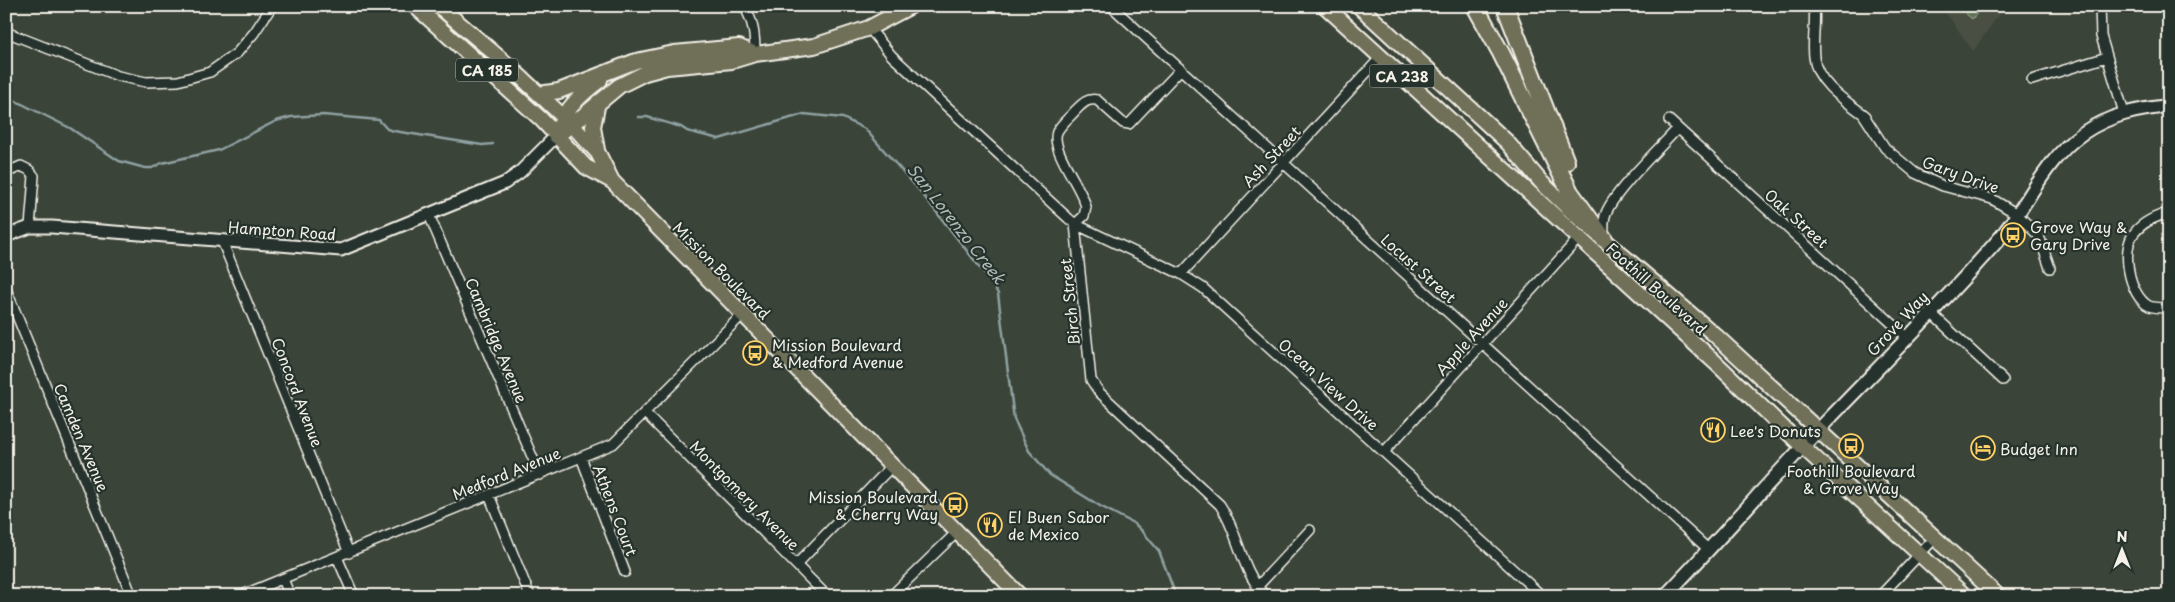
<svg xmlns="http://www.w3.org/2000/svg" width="2175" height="602" font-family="'Playpen Sans',sans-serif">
  <rect width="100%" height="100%" fill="#3b4439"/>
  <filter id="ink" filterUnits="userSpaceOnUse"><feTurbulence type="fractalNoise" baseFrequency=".02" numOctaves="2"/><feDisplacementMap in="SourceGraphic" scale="10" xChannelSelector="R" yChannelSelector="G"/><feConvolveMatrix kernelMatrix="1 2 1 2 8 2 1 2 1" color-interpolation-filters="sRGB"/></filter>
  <g filter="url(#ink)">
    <path fill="#4a5042" d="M1941,6H2005L1973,51Z"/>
    <path fill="#5b7155" stroke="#a8b19e" d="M1957,6H1983L1972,19Z"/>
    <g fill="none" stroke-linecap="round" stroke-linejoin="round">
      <path stroke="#8fa1a2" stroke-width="2.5" d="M6,99L14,100L70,128L119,161L145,168H152L162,163L219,150L276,121L291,117L323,115L379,120L387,129L394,131L482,145L493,144
        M638,117H647L681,127L687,131L719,139L804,114L843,118L865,129L919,190L993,284L998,294L1014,419L1029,451L1050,475L1100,506L1135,524L1143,532L1159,551L1176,596"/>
      <g stroke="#f4f1e8" stroke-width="12">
        <path id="minor" d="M744,6C754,22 755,37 755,54
          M1111,6L1709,550
          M1814,6C1816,23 1812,40 1814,57C1816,83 1847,102 1866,116
          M2100,6L2101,36L2124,113
          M869,28L892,56L1068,218L1075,224L1181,274L1203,288L1542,596
          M6,32L118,76L146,82L178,81L210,72L237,53L254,33L272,6
          M2032,80L2107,57
          M1863,114L1885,148L1915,173L1943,186L1992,199L2017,214L2039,236L2050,268
          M1669,120L1907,337
          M10,171L21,166L29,170L34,176L30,227
          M2169,212C2156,217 2144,221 2135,232C2120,248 2129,296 2149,306C2154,308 2163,308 2169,308
          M429,215L540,475
          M1075,224L1091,380L1099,392L1220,505C1240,535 1239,567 1265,596
          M1075,224L1084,216L1086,207C1082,187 1050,150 1057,132C1061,124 1069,118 1075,111C1082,104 1087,98 1097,100L1123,123L1129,124L1181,69
          M1604,236C1604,229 1603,223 1605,216C1611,194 1661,147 1678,128
          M222,241L349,553
          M1181,274L1381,57
          M6,289L132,596
          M1930,312L2003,380
          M645,413L827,596
          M1384,452L1579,238
          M581,457L625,572
          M489,495L530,596
          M337,557L354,596
          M796,565L892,466
          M283,579L290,596
          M1257,587L1310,530
          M240,596L613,444L743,314
          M891,596L957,532
          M1880,596L1935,538"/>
      </g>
      <g stroke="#f4f1e8" stroke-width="15">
        <path id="tertiary" d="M6,236L30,227H52L341,250L505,183L520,172L556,136"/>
      </g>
      <g stroke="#f4f1e8" stroke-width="16">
        <path id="secondary" d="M1665,596C1721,538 1772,478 1827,421C1885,361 1944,302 1999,239C2028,205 2045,159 2083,133C2109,115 2138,109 2169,106"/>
      </g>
      <g stroke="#f4f1e8" stroke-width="18">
        <path id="primary" d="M415,6L541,119L586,167L612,181
          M439,6L509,66L572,125L598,153L612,181L1020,596
          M1325,6L1716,363L1803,447L1965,596
          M1359,6L1507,142L1542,183L1572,212L1715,335L1998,596
          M539,94L559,91L636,61L674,53L739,47L755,54
          M560,125C567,107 585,91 600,80
          M556,136L572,125L619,86L645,73L667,67L732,61L755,54L814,46L869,28L911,6
          M597,150L593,127L598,102"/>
      </g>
      <g stroke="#f4f1e8" stroke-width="20">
        <path id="motorway" d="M1475,6L1501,53L1570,192L1604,239
          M1505,6L1566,162"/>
      </g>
      <use href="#minor" stroke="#26332d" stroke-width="9"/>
      <use href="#tertiary" stroke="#26332d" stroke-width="11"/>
      <use href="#secondary" stroke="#26332d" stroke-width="12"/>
      <use href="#primary" stroke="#706f59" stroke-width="14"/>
      <use href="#motorway" stroke="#706f59" stroke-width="16"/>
    </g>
  </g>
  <defs>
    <g id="bus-ring" transform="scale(1.25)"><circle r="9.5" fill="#26332d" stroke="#ffd166" stroke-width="1.5"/><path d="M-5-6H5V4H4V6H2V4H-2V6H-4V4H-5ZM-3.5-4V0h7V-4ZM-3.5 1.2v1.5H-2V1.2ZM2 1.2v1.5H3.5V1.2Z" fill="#ffd166"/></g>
    <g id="restaurant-ring" transform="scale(1.25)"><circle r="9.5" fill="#26332d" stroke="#ffd166" stroke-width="1.5"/><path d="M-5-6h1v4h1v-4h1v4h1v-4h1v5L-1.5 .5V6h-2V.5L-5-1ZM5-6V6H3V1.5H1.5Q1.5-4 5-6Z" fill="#ffd166"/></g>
    <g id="hotel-ring" transform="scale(1.25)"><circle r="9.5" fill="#26332d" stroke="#ffd166" stroke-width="1.5"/><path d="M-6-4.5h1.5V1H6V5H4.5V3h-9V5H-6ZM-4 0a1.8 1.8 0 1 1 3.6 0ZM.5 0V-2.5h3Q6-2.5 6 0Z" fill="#ffd166"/></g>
  </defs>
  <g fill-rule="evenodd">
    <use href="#bus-ring" x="2013" y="235"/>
    <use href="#bus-ring" x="755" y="353"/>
    <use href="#restaurant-ring" x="1713" y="430"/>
    <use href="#bus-ring" x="1851" y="446"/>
    <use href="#hotel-ring" x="1983" y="448"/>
    <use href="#bus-ring" x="955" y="505"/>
    <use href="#restaurant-ring" x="990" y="525"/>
  </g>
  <g text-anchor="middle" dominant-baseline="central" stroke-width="4.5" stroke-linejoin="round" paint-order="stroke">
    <g fill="#26332d" stroke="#b6b8b0" stroke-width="1">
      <rect x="456" y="58.5" width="62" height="23" rx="4"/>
      <rect x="1369.5" y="64.5" width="65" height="23" rx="4"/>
    </g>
    <g font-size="14" font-weight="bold" fill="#f4f1e8">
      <text x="487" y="70">CA 185</text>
      <text x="1402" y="76">CA 238</text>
    </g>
    <g font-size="15" fill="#f4f1e8" stroke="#26332d">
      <text transform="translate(1271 156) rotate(-47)">Ash Street</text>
      <text transform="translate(1961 174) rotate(20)">Gary Drive</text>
      <text transform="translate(1797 218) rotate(42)">Oak Street</text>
      <text transform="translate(282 230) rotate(4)">Hampton Road</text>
      <text transform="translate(1419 268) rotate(42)">Locust Street</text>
      <text transform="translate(722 270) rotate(45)">Mission Boulevard</text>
      <text transform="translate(1657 288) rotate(42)">Foothill Boulevard</text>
      <text transform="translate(1069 302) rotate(-96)">Birch Street</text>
      <text transform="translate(1897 323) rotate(-47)">Grove Way</text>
      <text transform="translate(1471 336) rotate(-48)">Apple Avenue</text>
      <text transform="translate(497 340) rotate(67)">Cambridge Avenue</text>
      <text transform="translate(1329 384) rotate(42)">Ocean View Drive</text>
      <text transform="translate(298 392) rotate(69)">Concord Avenue</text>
      <text transform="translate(82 437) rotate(67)">Camden Avenue</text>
      <text transform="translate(506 473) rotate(-22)">Medford Avenue</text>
      <text transform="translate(745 495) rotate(45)">Montgomery Avenue</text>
      <text transform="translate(616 510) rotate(69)">Athens Court</text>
    </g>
    <g font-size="15" fill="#f4f1e8" stroke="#26332d" text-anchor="start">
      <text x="2030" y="226">Grove Way &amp;<tspan x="2030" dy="17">Gary Drive</tspan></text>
      <text x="772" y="344">Mission Boulevard<tspan x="772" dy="17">&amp; Medford Avenue</tspan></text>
      <text x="1730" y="430">Lee's Donuts</text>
      <text x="2000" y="448">Budget Inn</text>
      <text x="1851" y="470" text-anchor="middle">Foothill Boulevard<tspan x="1851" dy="17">&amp; Grove Way</tspan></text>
      <text x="938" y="496" text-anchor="end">Mission Boulevard<tspan x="938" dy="17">&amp; Cherry Way</tspan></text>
      <text x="1008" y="516">El Buen Sabor<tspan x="1008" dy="17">de Mexico</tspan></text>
    </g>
    <g font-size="16" font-style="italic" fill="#b1bbb9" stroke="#26332d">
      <text transform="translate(957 223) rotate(52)">San Lorenzo Creek</text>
    </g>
  </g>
  <rect width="2175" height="602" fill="none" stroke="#26332d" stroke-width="25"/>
  <rect x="12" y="12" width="2150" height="577" fill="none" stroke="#f4f1e8" stroke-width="2" filter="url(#ink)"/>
  <g transform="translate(2122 550)" stroke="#26332d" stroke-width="4" paint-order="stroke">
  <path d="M0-4L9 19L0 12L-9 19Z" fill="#f4f1e8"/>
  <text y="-8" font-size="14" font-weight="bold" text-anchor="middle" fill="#f4f1e8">N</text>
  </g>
</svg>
